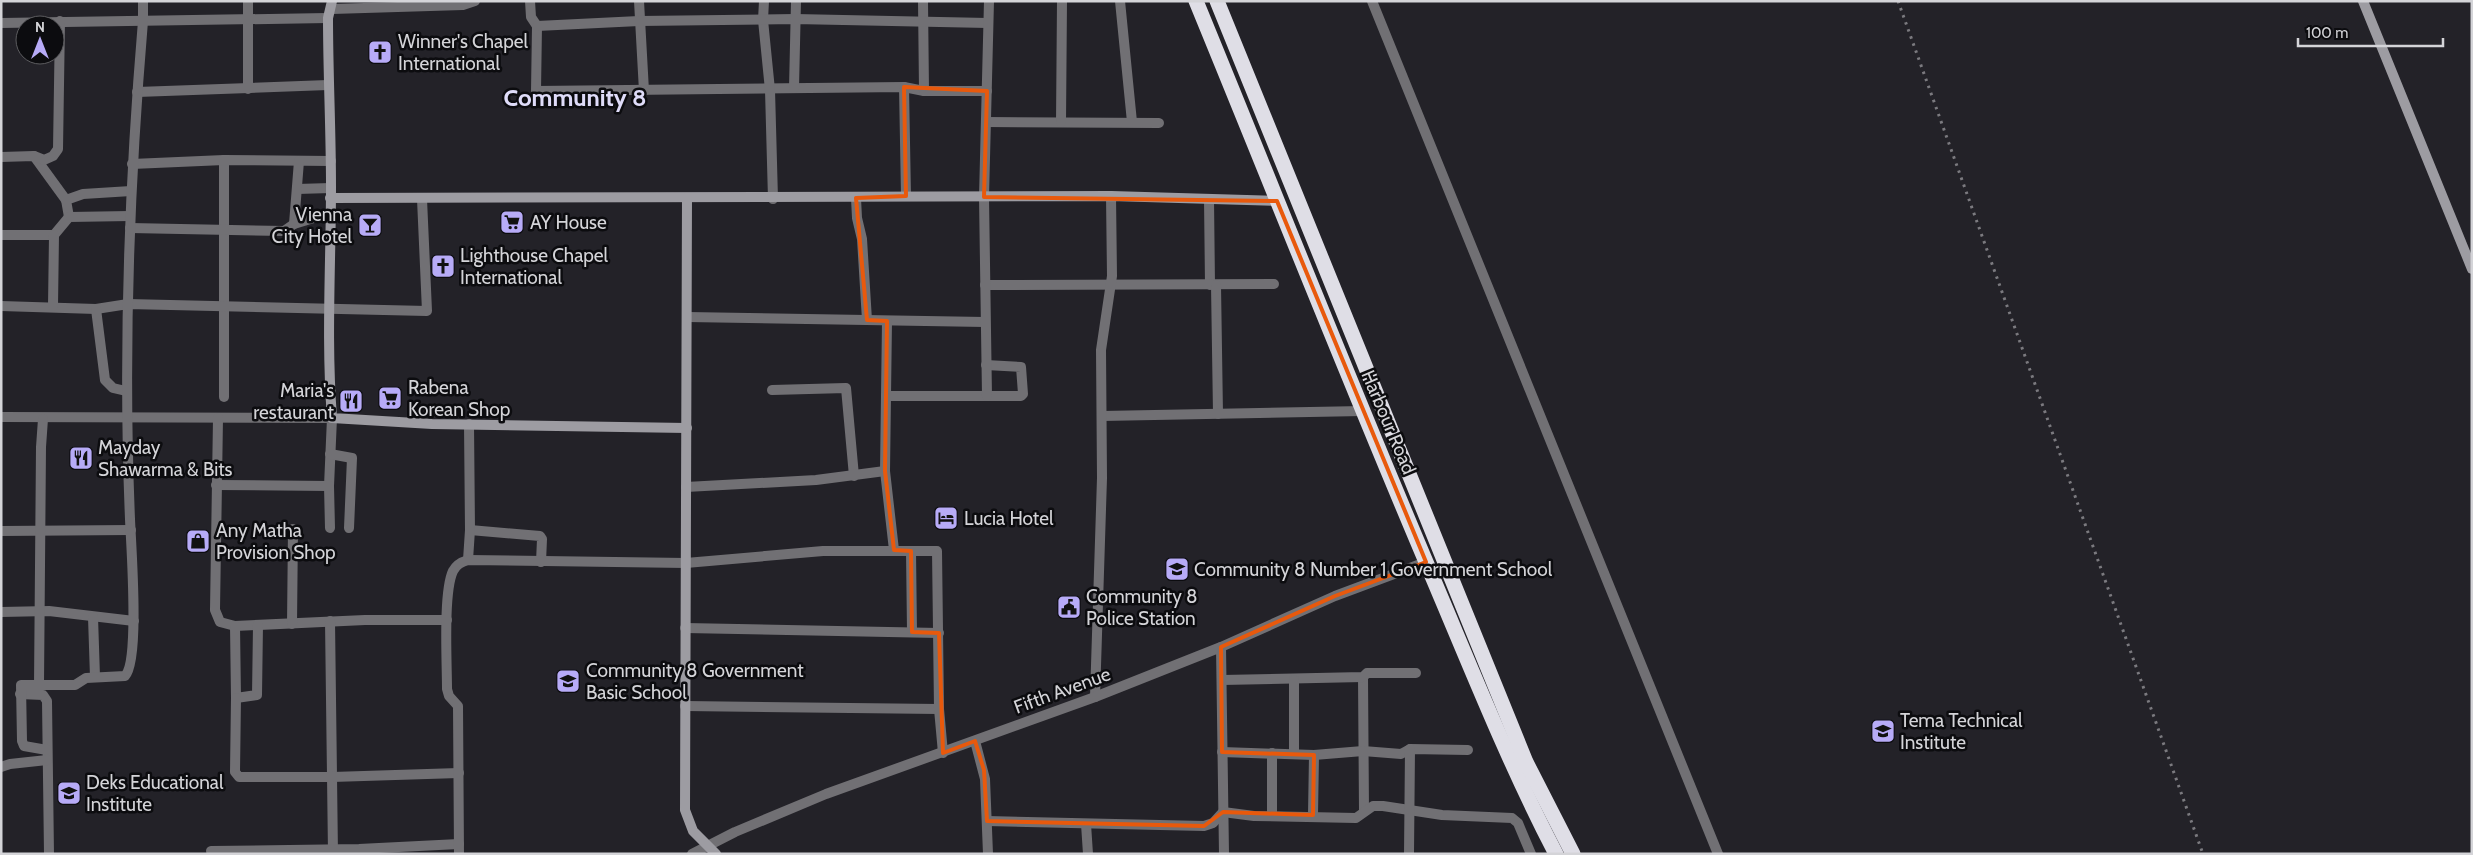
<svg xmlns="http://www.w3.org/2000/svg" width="2473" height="855" font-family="Cabin,sans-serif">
  <rect width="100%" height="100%" fill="#232228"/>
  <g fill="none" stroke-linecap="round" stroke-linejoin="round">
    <!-- street -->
    <g stroke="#717074" stroke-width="10">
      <path d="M530 1 531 17 537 26 536 91 904 87 924 91H987"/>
      <path d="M639 1 644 91"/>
      <path d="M764 1 763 20 770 90 773 199"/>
      <path d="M923 1 924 91"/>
      <path d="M1120 1 1132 122"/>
      <path d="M1372 1 1718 854"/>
      <path d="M332 9 463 5 475 1"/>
      <path d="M1 23 328 18"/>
      <path d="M537 26 639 21 795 19 988 23"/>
      <path d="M904 87 906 196"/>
      <path d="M794 88 796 1"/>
      <path d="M248 89V1"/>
      <path d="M137 92 328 85"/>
      <path d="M986 122 1159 123"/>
      <path d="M1061 122 1062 1"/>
      <path d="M34 156 66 200"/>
      <path d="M1 157 34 156 44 160 53 156 58 149 60 21"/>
      <path d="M224 160V397"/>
      <path d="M132 164 224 160 331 161"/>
      <path d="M297 189 331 188"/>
      <path d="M856 198 857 218 862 239 867 320"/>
      <path d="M1209 199 1210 285"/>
      <path d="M69 217 66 200 83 194 131 191"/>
      <path d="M294 224 299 161"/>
      <path d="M130 228 284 231 294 224 330 213"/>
      <path d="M1 235H54L69 217 130 216"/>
      <path d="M985 285 1274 284"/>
      <path d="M1216 285 1218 414"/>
      <path d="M1 306 96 309 128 304 427 311 422 199"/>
      <path d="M53 306 54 235"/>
      <path d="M96 309 105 380 113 388 126 391"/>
      <path d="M687 317 985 322"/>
      <path d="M887 321 885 471 894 550"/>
      <path d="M772 390 846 388 854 476"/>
      <path d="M886 396H1021L1023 394 1021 367 986 365"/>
      <path d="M987 396 984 197 989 1"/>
      <path d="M1102 416 1363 411"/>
      <path d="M1 417 332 418 329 486 330 528"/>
      <path d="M218 418 215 610 220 622 235 626 365 620H447"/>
      <path d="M330 454 352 458 349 528"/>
      <path d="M216 485 329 486"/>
      <path d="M686 487 816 480 885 471"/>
      <path d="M470 530 540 536 542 539 541 562"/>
      <path d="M1 531 131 530"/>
      <path d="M911 551 912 632"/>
      <path d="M468 560 470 530 469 424"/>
      <path d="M1 612 49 611 134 621"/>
      <path d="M93 617 95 677"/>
      <path d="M330 621 333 854"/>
      <path d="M292 624 293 529"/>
      <path d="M235 626 236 698 257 695 258 625"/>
      <path d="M685 628 939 633"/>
      <path d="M1221 647 1224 854"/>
      <path d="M1363 677 1364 811"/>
      <path d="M1222 680 1363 677 1367 673H1416"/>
      <path d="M39 685 41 447 43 419"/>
      <path d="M20 694 43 695 47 701 49 854"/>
      <path d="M1095 697 1102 478 1101 350 1112 276 1111 196"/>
      <path d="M236 698 235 772 239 777H332L459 773"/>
      <path d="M685 706 939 709"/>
      <path d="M975 741 985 779 988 854"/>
      <path d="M47 750 24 746 22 741 21 685H75L86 678 125 676C140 661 131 546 130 519 123 353 129 187 143 21V1"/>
      <path d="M1222 752 1314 755 1363 751 1401 754 1410 749 1468 750"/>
      <path d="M1272 753V816"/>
      <path d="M1294 753V680"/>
      <path d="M1 767 10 764 47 760"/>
      <path d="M1313 815 1314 755"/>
      <path d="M987 821 1204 826 1213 823 1223 812 1254 816 1356 818 1373 806H1383L1442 815 1512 818 1518 823 1531 854"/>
      <path d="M1086 824 1088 854"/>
      <path d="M211 851 359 849 459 844"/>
      <path d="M459 854 458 706 449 696 447 689C447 663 443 592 453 571 456 565 461 562 468 560L686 563 823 551H937L939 709 943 753"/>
      <path d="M692 854 735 832 826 794 1095 697 1221 647 1335 596 1426 562"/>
      <path d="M1409 854 1410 749"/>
    </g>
    <!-- secondary -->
    <g stroke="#9d9ca2" stroke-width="10">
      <path d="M332 1 328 18C328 74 331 130 331 186 331 263 326 340 332 418L432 424 687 428"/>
      <path d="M2363 1 2472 269"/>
      <path d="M330 198 1111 196 1277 201"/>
      <path d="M687 198 685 810 693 831 716 854"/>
    </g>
    <!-- highway -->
    <g stroke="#dfdee6" stroke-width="15">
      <path d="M1196 1C1274 191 1349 381 1429 569 1470 665 1508 762 1556 854"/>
      <path d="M1217 1 1526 762 1573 854"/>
    </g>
    <!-- rail -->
    <path stroke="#7b7a7f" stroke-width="3" stroke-dasharray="2.5 5" stroke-linecap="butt" d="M1898 1 2203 854"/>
  </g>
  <!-- marked area -->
  <path fill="none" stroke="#e8590c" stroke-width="4" stroke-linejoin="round" d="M904 87 987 91 984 197 1277 201 1426 562 1335 596 1221 647 1222 752 1314 755 1313 815 1223 812 1204 826 987 821 984 770 975 741 943 753 939 633 912 632 911 551 894 550 885 471 887 321 867 320 856 198 906 196Z"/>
  <!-- icons -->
  <defs>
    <g id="church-square" transform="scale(1.25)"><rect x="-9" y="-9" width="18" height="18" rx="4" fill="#b7abf7" stroke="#0c0c0f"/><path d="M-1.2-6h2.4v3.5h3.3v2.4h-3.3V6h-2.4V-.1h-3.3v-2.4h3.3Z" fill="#111"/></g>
    <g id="supermarket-square" transform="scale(1.25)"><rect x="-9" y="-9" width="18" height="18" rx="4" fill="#b7abf7" stroke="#0c0c0f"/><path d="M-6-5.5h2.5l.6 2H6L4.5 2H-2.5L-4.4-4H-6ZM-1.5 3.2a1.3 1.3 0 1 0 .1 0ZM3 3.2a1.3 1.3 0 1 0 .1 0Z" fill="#111"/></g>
    <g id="bar-square" transform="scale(1.25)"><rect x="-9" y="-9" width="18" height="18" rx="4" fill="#b7abf7" stroke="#0c0c0f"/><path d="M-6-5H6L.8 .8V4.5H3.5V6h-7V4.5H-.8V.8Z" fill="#111"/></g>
    <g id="restaurant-square" transform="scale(1.25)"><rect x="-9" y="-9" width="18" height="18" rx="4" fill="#b7abf7" stroke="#0c0c0f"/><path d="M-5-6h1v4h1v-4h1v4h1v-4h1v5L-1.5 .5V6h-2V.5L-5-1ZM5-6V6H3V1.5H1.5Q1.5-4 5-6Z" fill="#111"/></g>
    <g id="hotel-square" transform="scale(1.25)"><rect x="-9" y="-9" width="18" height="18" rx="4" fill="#b7abf7" stroke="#0c0c0f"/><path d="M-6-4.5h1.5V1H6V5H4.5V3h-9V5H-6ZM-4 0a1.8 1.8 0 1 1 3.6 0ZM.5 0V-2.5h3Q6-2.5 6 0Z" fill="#111"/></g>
    <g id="shop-square" transform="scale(1.25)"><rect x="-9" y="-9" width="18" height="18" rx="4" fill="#b7abf7" stroke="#0c0c0f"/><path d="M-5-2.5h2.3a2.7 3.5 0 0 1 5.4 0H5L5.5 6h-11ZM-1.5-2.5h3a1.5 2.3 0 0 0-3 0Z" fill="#111"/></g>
    <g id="school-square" transform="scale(1.25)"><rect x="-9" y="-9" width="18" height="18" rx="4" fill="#b7abf7" stroke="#0c0c0f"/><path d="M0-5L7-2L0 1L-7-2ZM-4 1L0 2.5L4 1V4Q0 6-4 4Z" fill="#111"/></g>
    <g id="civic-square" transform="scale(1.25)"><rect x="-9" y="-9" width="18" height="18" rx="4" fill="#b7abf7" stroke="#0c0c0f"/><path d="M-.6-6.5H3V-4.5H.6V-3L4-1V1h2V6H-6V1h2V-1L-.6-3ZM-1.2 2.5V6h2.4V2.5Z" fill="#111"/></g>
  </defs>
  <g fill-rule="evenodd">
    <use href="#church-square" x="380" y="52"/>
    <use href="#supermarket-square" x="512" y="222"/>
    <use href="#bar-square" x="370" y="225"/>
    <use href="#church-square" x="443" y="266"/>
    <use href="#supermarket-square" x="390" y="398"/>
    <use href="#restaurant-square" x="351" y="401"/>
    <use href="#restaurant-square" x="81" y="458"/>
    <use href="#hotel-square" x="946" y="518"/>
    <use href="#shop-square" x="198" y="541"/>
    <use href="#school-square" x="1177" y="569"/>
    <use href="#civic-square" x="1069" y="607"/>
    <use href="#school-square" x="568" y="681"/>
    <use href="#school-square" x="1883" y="731"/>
    <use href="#school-square" x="69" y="793"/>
  </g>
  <g text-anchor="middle" stroke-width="5" stroke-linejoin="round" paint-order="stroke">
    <!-- poi labels -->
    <g font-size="19" fill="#d4d4d8" stroke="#0c0c0f" text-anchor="start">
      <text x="398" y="48">Winner's Chapel<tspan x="398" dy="22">International</tspan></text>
      <text x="352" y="221" text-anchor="end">Vienna<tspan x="352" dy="22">City Hotel</tspan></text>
      <text x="530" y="229">AY House</text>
      <text x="460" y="262">Lighthouse Chapel<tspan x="460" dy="22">International</tspan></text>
      <text x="408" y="394">Rabena<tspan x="408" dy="22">Korean Shop</tspan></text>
      <text x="334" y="397" text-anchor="end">Maria's<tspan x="334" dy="22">restaurant</tspan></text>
      <text x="98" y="454">Mayday<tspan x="98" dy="22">Shawarma &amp; Bits</tspan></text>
      <text x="964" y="525">Lucia Hotel</text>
      <text x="216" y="537">Any Matha<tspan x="216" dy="22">Provision Shop</tspan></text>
      <text x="1194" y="576">Community 8 Number 1 Government School</text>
      <text x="1086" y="603">Community 8<tspan x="1086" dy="22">Police Station</tspan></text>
      <text x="586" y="677">Community 8 Government<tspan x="586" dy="22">Basic School</tspan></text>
      <text x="1900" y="727">Tema Technical<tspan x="1900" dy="22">Institute</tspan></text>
      <text x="86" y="789">Deks Educational<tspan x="86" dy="22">Institute</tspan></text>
    </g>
    <!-- street labels -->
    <g font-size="19" fill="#d4d4d8" stroke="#0c0c0f">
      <text transform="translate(1389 422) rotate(67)" y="7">Harbour Road</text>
      <text transform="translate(1062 690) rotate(-20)" y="7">Fifth Avenue</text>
    </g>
    <!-- district labels -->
    <g font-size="24" font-weight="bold" fill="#dfdcf9" stroke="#0c0c0f">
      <text x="575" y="106">Community 8</text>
    </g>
  </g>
  <!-- border -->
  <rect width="2473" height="855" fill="none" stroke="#d4d4d8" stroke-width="5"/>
  <!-- north arrow -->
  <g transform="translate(40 40)"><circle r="24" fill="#0c0c0f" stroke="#5c5c5f"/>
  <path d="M0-4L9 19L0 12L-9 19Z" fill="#b7abf7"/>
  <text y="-8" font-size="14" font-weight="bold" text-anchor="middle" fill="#d4d4d8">N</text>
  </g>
  <!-- scale -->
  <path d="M2298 38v8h145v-8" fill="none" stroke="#d4d4d8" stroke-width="2.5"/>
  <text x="2306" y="38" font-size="15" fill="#d4d4d8" stroke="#0c0c0f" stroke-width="4" paint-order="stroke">100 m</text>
</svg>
